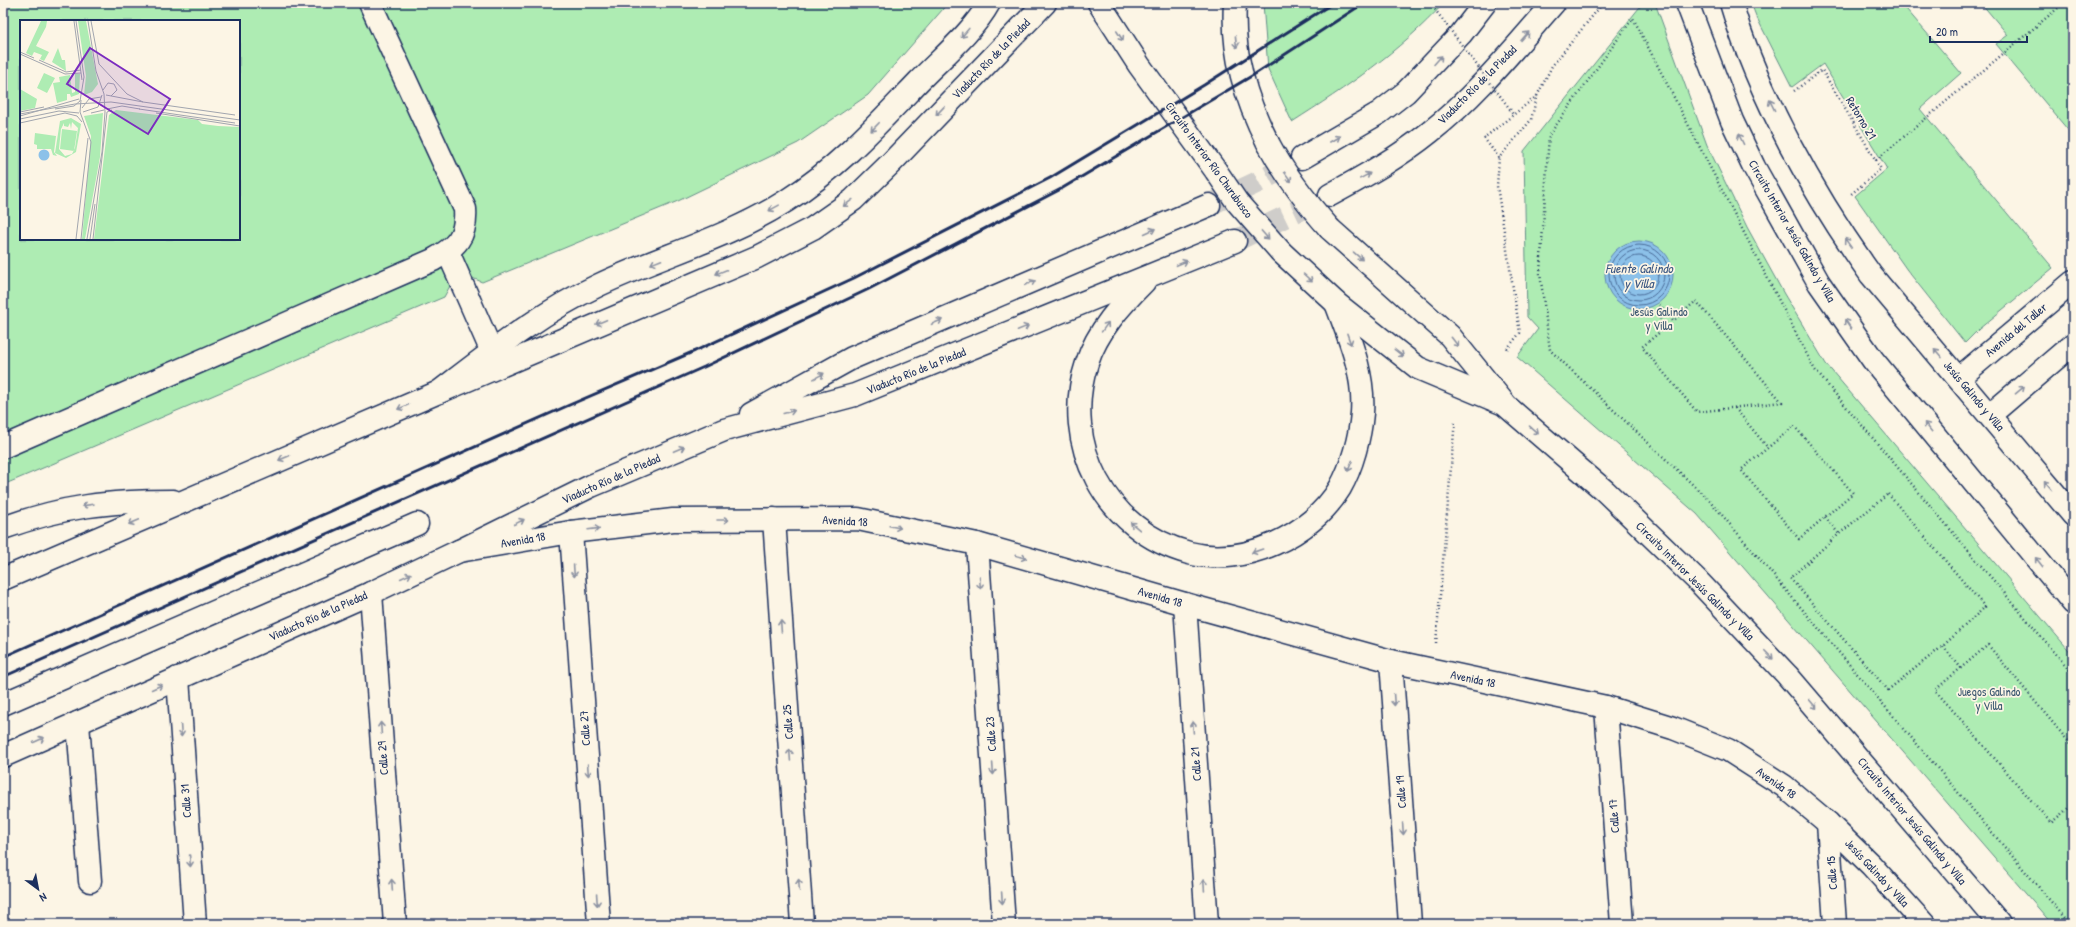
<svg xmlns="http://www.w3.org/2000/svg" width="2076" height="927" font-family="'Patrick Hand',sans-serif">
  <rect width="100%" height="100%" fill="#fcf5e5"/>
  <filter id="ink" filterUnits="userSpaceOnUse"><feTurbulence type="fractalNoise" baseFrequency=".025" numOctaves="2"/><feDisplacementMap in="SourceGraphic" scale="8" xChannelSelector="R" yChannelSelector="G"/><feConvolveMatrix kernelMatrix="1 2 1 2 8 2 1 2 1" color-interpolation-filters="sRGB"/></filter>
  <g filter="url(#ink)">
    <!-- green -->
    <g fill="#aeecb3" stroke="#648e88" fill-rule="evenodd">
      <path d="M3 3H945L943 9 868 95 798 143 678 201 482 282 470 277 451 284 444 297 3 485ZM21 21H239V239H21Z"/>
      <path d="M1263 3H1444C1399 52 1347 87 1292 122L1268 69Z"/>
      <path d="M1643 3H1655L1707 145 1747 227 1784 294 1826 364 2073 655V924H2052L1697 514 1517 357 1538 329 1527 317 1524 151Z"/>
      <path d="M1751 3H1901L1961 73 1920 109 2053 268 1979 329 1965 343 1907 270 1855 196 1887 169 1823 64 1792 87 1756 16Z"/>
      <path d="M1981 3H2073V136L1996 44 2008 35Z"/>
    </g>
    <!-- water -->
    <circle fill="#8cc1e9" stroke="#5f87b1" cx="1639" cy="275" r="34"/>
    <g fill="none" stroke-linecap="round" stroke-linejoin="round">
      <!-- shore -->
      <g stroke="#486996" stroke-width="1">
        <circle cx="1639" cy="275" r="30"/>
        <circle cx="1639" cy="275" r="25"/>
        <circle cx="1639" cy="275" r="19"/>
      </g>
      <!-- highway-tunnel -->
      <g stroke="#cfcdca" stroke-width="22" stroke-dasharray="22 11" stroke-linecap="butt">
        <path d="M1209 205 1258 182 1299 160"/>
        <path d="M1235 241 1326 197"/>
      </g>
      <!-- minor casing -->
      <g stroke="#1b2f5e" stroke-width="25">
        <g id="minor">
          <path d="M448 252 492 352"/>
          <path d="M3 447 433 260C456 247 467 237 465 209L370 3"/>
          <path d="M774 519 802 924"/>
          <path d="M571 532 599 924"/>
          <path d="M977 544 1004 924"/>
          <path d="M371 593 395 924"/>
          <path d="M1185 604 1207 924"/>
          <path d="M1391 661 1410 924"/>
          <path d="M178 678 195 924"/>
          <path d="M3 704 417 524"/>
          <path d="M1606 707 1622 924"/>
          <path d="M78 723 90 881"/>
          <path d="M1828 823 1835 924"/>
        </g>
      </g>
      <!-- major casing -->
      <g stroke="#1b2f5e" stroke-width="25">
        <g id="major">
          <path d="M1731 3C1759 98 1814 195 1871 275L2073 515"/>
          <path d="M1959 378 2073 282"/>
          <path d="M1990 415 2073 344"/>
          <path d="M3 528C64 506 109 501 173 501"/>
          <path d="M3 579 439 392C490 353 541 312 599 285 660 256 728 238 786 201 838 168 876 126 918 82 941 58 973 32 989 3"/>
          <path d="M3 756 371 593 459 551 571 532 673 520 858 519 977 544 1185 604 1391 661 1606 707 1673 728 1728 750 1784 786 1828 823 1871 865 1924 924"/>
        </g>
      </g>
      <!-- highway casing -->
      <g stroke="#1b2f5e" stroke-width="25">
        <g id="highway">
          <path d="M1099 3 1139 65 1216 171"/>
          <path d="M1235 3C1232 54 1245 98 1268 143"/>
          <path d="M1687 3 1732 121 1754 167 1819 283 1873 360 2073 603"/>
          <path d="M1302 158 1379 113 1406 92 1461 34 1485 3"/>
          <path d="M1330 195C1365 176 1399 157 1430 132 1477 95 1515 47 1554 3"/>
          <path d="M1330 229 1450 336 1504 403"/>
          <path d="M1281 252 1336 303 1418 368 1504 404 1605 491 1698 581 1787 675 2000 924"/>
          <path d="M1144 282C1121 305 1097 331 1087 363 1060 443 1106 531 1189 553 1244 567 1311 536 1340 488 1352 467 1360 437 1362 413 1365 374 1349 338 1336 303"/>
          <path d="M439 392 757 257 813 228 853 200 892 162 1045 3"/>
          <path d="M751 414 852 358 1209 205"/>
          <path d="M459 551 591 486 724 430 855 395 1235 241"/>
        </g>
      </g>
      <!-- path -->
      <g stroke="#1b2f5e" stroke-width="2.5" stroke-dasharray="1 3" stroke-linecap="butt">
        <path d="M1794 91 1822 70 1881 169 1850 195"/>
        <path d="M1510 109 1513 115"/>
        <path d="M1499 158 1484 138 1537 96"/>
        <path d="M1876 160 2064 3"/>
        <path d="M1696 301 1782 402 1697 412 1642 347 1661 331 1659 304 1673 321Z"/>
        <path d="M1507 349 1520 333 1497 186 1499 158 1531 120 1537 96 1552 66 1603 3"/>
        <path d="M1735 408 1768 448"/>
        <path d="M1794 426 1853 493 1799 539 1741 470Z"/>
        <path d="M1888 494 1985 607 1943 646 1888 690 1790 578 1839 534Z"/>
        <path d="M1825 517 1839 534"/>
        <path d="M1436 643 1455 420"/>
        <path d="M1943 646 1961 668"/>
        <path d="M2073 747 1988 645 1935 690 2051 823 2073 804"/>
        <path d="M2073 840 2070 842 2073 846"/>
        <path d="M2070 924 1711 502 1550 350 1540 273 1549 135 1633 18 1815 370 2073 674"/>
      </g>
      <!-- minor -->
      <use href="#minor" stroke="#fcf5e5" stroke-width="22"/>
      <!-- major -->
      <use href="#major" stroke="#fcf5e5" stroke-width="22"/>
      <!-- highway -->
      <use href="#highway" stroke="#fcf5e5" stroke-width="22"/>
      <!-- rail -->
      <g stroke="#1b2f5e" stroke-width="3">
        <path d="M3 657 567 406 695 351 854 278 1050 178 1204 85 1333 3"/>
        <path d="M3 677 704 367 869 289 1061 189 1255 74 1364 3"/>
      </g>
      <!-- highway-bridge casing -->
      <g stroke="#1b2f5e" stroke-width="25" stroke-linecap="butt">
        <g id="highway-bridge">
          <path d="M1268 143C1285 175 1306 202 1330 229"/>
          <path d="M1216 171 1237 202 1281 252"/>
        </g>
      </g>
      <!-- path-bridge -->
      <path stroke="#1b2f5e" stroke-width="2.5" stroke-dasharray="1 3" stroke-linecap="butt" d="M1430 3 1510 109"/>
      <!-- highway-bridge -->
      <use href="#highway-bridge" stroke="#fcf5e5" stroke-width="22"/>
    </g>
    <!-- one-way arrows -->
    <defs><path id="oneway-shaft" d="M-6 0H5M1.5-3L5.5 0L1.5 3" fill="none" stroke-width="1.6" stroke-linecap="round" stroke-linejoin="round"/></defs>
    <g stroke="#8c92a2">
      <use href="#oneway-shaft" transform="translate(965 33) rotate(130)"/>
      <use href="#oneway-shaft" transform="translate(1120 36) rotate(57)"/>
      <use href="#oneway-shaft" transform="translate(1525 36) rotate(-48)"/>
      <use href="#oneway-shaft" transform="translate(1236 42) rotate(84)"/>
      <use href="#oneway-shaft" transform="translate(1438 60) rotate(-48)"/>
      <use href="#oneway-shaft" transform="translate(1772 105) rotate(-116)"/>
      <use href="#oneway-shaft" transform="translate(940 111) rotate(133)"/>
      <use href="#oneway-shaft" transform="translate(875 127) rotate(134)"/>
      <use href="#oneway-shaft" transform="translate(1335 139) rotate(-30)"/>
      <use href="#oneway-shaft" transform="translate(1741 139) rotate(-116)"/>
      <use href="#oneway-shaft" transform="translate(1365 176) rotate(-29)"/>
      <use href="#oneway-shaft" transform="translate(1288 177) rotate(54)"/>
      <use href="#oneway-shaft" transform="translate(848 203) rotate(144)"/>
      <use href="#oneway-shaft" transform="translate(774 208) rotate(151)"/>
      <use href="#oneway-shaft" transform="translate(1150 231) rotate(-24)"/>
      <use href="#oneway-shaft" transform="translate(1265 235) rotate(48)"/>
      <use href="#oneway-shaft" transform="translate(1848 243) rotate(-125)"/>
      <use href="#oneway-shaft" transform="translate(1358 256) rotate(41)"/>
      <use href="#oneway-shaft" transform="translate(656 262) rotate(158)"/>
      <use href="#oneway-shaft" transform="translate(1182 263) rotate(-23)"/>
      <use href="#oneway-shaft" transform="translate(721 272) rotate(158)"/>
      <use href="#oneway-shaft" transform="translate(1308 278) rotate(42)"/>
      <use href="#oneway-shaft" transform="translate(1030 283) rotate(-23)"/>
      <use href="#oneway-shaft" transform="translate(601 322) rotate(157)"/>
      <use href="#oneway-shaft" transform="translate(937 322) rotate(-23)"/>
      <use href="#oneway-shaft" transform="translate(1848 324) rotate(-124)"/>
      <use href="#oneway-shaft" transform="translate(1105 327) rotate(-55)"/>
      <use href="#oneway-shaft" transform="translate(1023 328) rotate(-22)"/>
      <use href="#oneway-shaft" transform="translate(1349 339) rotate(70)"/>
      <use href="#oneway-shaft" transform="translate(1455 342) rotate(52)"/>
      <use href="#oneway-shaft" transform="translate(1399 353) rotate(38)"/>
      <use href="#oneway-shaft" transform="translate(1938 353) rotate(-131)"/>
      <use href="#oneway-shaft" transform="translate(819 376) rotate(-29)"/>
      <use href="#oneway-shaft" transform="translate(2020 390) rotate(-40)"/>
      <use href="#oneway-shaft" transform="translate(403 407) rotate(157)"/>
      <use href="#oneway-shaft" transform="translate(789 412) rotate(-15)"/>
      <use href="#oneway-shaft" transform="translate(1928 427) rotate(-129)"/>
      <use href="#oneway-shaft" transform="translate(1534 430) rotate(41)"/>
      <use href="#oneway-shaft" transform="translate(679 449) rotate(-23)"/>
      <use href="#oneway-shaft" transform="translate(284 458) rotate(157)"/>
      <use href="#oneway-shaft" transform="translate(1350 466) rotate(112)"/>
      <use href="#oneway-shaft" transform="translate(2048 485) rotate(-130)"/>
      <use href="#oneway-shaft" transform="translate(88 505) rotate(172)"/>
      <use href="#oneway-shaft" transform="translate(723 520)"/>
      <use href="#oneway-shaft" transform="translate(134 522) rotate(157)"/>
      <use href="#oneway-shaft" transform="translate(519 522) rotate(-26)"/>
      <use href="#oneway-shaft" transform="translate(1135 526) rotate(-140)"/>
      <use href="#oneway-shaft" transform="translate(895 527) rotate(12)"/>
      <use href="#oneway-shaft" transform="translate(594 529) rotate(-7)"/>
      <use href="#oneway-shaft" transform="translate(1257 551) rotate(161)"/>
      <use href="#oneway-shaft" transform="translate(1021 557) rotate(16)"/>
      <use href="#oneway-shaft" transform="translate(2039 562) rotate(-129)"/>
      <use href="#oneway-shaft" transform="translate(574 571) rotate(86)"/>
      <use href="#oneway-shaft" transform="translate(406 576) rotate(-25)"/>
      <use href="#oneway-shaft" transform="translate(980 583) rotate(86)"/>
      <use href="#oneway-shaft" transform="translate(781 626) rotate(-94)"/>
      <use href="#oneway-shaft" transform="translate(1769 655) rotate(46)"/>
      <use href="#oneway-shaft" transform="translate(157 687) rotate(-24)"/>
      <use href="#oneway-shaft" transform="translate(1394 700) rotate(86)"/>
      <use href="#oneway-shaft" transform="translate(1813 704) rotate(50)"/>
      <use href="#oneway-shaft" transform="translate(1193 727) rotate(-94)"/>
      <use href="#oneway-shaft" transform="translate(381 728) rotate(-94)"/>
      <use href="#oneway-shaft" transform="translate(181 731) rotate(86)"/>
      <use href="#oneway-shaft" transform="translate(39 740) rotate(-24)"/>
      <use href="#oneway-shaft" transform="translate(790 755) rotate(-94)"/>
      <use href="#oneway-shaft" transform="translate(993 769) rotate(86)"/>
      <use href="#oneway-shaft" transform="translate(588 770) rotate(86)"/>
      <use href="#oneway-shaft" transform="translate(1403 829) rotate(86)"/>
      <use href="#oneway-shaft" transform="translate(190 861) rotate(86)"/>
      <use href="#oneway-shaft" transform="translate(392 885) rotate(-94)"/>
      <use href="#oneway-shaft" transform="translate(799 885) rotate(-94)"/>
      <use href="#oneway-shaft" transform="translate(1204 885) rotate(-94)"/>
      <use href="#oneway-shaft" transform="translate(1002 898) rotate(86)"/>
      <use href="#oneway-shaft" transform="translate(597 900) rotate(86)"/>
    </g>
  </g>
  <g text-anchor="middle" stroke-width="3.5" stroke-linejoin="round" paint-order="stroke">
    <!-- street labels -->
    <g font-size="12" fill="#1b2f5e" stroke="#fcf5e5">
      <text transform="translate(991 59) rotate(-46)" y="4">Viaducto Río de la Piedad</text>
      <text transform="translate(1477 85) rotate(-45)" y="4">Viaducto Río de la Piedad</text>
      <text transform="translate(1861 118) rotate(59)" y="4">Retorno 21</text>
      <text transform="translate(1209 160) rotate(54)" y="4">Circuito Interior Río Churubusco</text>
      <text transform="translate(1792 231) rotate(60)" y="4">Circuito Interior Jesús Galindo y Villa</text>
      <text transform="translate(2016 330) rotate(-40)" y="4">Avenida del Taller</text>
      <text transform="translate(916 371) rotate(-22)" y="4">Viaducto Río de la Piedad</text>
      <text transform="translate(1974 396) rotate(50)" y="4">Jesús Galindo y Villa</text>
      <text transform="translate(611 479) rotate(-24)" y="4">Viaducto Río de la Piedad</text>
      <text transform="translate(845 521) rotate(3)" y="4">Avenida 18</text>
      <text transform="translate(523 540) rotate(-10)" y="4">Avenida 18</text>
      <text transform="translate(1695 581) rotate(45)" y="4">Circuito Interior Jesús Galindo y Villa</text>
      <text transform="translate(1160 597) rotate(16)" y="4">Avenida 18</text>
      <text transform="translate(318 616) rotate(-24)" y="4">Viaducto Río de la Piedad</text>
      <text transform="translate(1473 679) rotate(12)" y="4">Avenida 18</text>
      <text transform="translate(788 722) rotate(-94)" y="4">Calle 25</text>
      <text transform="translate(585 728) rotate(-94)" y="4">Calle 27</text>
      <text transform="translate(991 734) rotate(-94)" y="4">Calle 23</text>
      <text transform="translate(383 758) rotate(-94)" y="4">Calle 29</text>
      <text transform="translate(1196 764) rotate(-94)" y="4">Calle 21</text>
      <text transform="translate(1776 783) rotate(35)" y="4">Avenida 18</text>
      <text transform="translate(1401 792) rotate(-94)" y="4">Calle 19</text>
      <text transform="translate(186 801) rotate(-94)" y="4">Calle 31</text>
      <text transform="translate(1614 816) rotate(-94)" y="4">Calle 17</text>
      <text transform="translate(1912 821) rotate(50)" y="4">Circuito Interior Jesús Galindo y Villa</text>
      <text transform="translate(1832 873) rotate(-94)" y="4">Calle 15</text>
      <text transform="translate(1877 873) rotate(47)" y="4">Jesús Galindo y Villa</text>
    </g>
    <!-- park labels -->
    <g font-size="12" fill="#38556f" stroke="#fcf5e5">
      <text x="1659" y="316">Jesús Galindo<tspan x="1659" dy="14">y Villa</tspan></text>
      <text x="1989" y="696">Juegos Galindo<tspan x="1989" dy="14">y Villa</tspan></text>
    </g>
    <!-- water labels -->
    <g font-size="13" font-style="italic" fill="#375481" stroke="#fcf5e5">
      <text x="1639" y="273">Fuente Galindo<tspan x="1639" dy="15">y Villa</tspan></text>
    </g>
  </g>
  <!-- overview -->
  <g transform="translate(20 20)">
    <rect width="220" height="220" fill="#fcf5e5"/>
    <path d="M21 1H27L26 7 16 26 29 32 24 41 20 39 22 35 14 32 12 36 6 33ZM58 1H66L78 64 72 72 64 75 66 56ZM38 28 42 40H45L46 51 32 42ZM24 53 35 58 27 73 17 68ZM55 54H60L59 74 51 77 50 74H47V80L37 83 33 63 40 62 39 57 50 55 52 73 55 72ZM0 69 17 79 15 88 0 91ZM96 90 178 100 182 104 198 106 220 107V219H74L89 95ZM83 93 80 137 65 219H62L71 116 64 96ZM51 98 61 104 56 132 46 138 35 133 40 101ZM52 102 58 108 55 128 52 134 45 136 39 129 41 109 44 103V106L48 107 50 103 51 109ZM42 109 57 111 54 131 40 129ZM15 113 36 116 34 132 37 136 33 135 31 129H17V125L14 124Z" fill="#aeecb3" fill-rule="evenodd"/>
    <path d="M18.5 135a5.5 5.5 0 1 1 11 0a5.5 5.5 0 1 1-11 0Z" fill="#8cc1e9"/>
    <path fill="none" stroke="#a2a6af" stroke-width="1" d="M54 1 62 60M56 1 64 57 60 81M71 1 79 44 107 74 123 82 215 95M0 32 14 38M0 34 45 54 61 53M19 40 46 52 61 50M83 70 88 63 94 64 97 70 91 76M86 75 123 82M62 88 69 79 81 77M35 89 54 86 60 81M87 89 102 86 120 89M119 89 215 103M0 92 24 87M63 92 78 87 82 75M71 93 84 90M136 93 220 106M0 94 55 84 91 82 220 100M0 96 59 79M0 99 39 91 59 93M0 103 45 93 57 96 62 102M56 219 68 118M61 219 71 122 60 92 61 80M67 219 82 132 85 92 84 74 76 51 68 1M70 219 75 184M73 219 87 92 92 90"/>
    <path fill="#7b2cbf" fill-opacity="0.15" stroke="#7b2cbf" stroke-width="2" d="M70 28 150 79 128 114 47 64Z"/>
    <rect width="220" height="220" fill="none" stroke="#1b2f5e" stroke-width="2"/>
  </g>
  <!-- margin -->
  <rect width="2076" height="927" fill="none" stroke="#fcf5e5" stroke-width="16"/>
  <rect x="8" y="8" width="2060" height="911" fill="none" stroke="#1b2f5e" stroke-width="1.5" filter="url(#ink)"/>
  <!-- north arrow -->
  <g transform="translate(38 889) rotate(148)" stroke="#fcf5e5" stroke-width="3" paint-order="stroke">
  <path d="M0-3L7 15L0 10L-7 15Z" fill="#1b2f5e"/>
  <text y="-6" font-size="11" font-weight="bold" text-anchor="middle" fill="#1b2f5e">N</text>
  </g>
  <!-- scale -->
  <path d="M1930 36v6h97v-6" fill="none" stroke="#1b2f5e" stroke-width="2"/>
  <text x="1936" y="36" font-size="12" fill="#1b2f5e" stroke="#fcf5e5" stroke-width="3" paint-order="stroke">20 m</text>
</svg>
